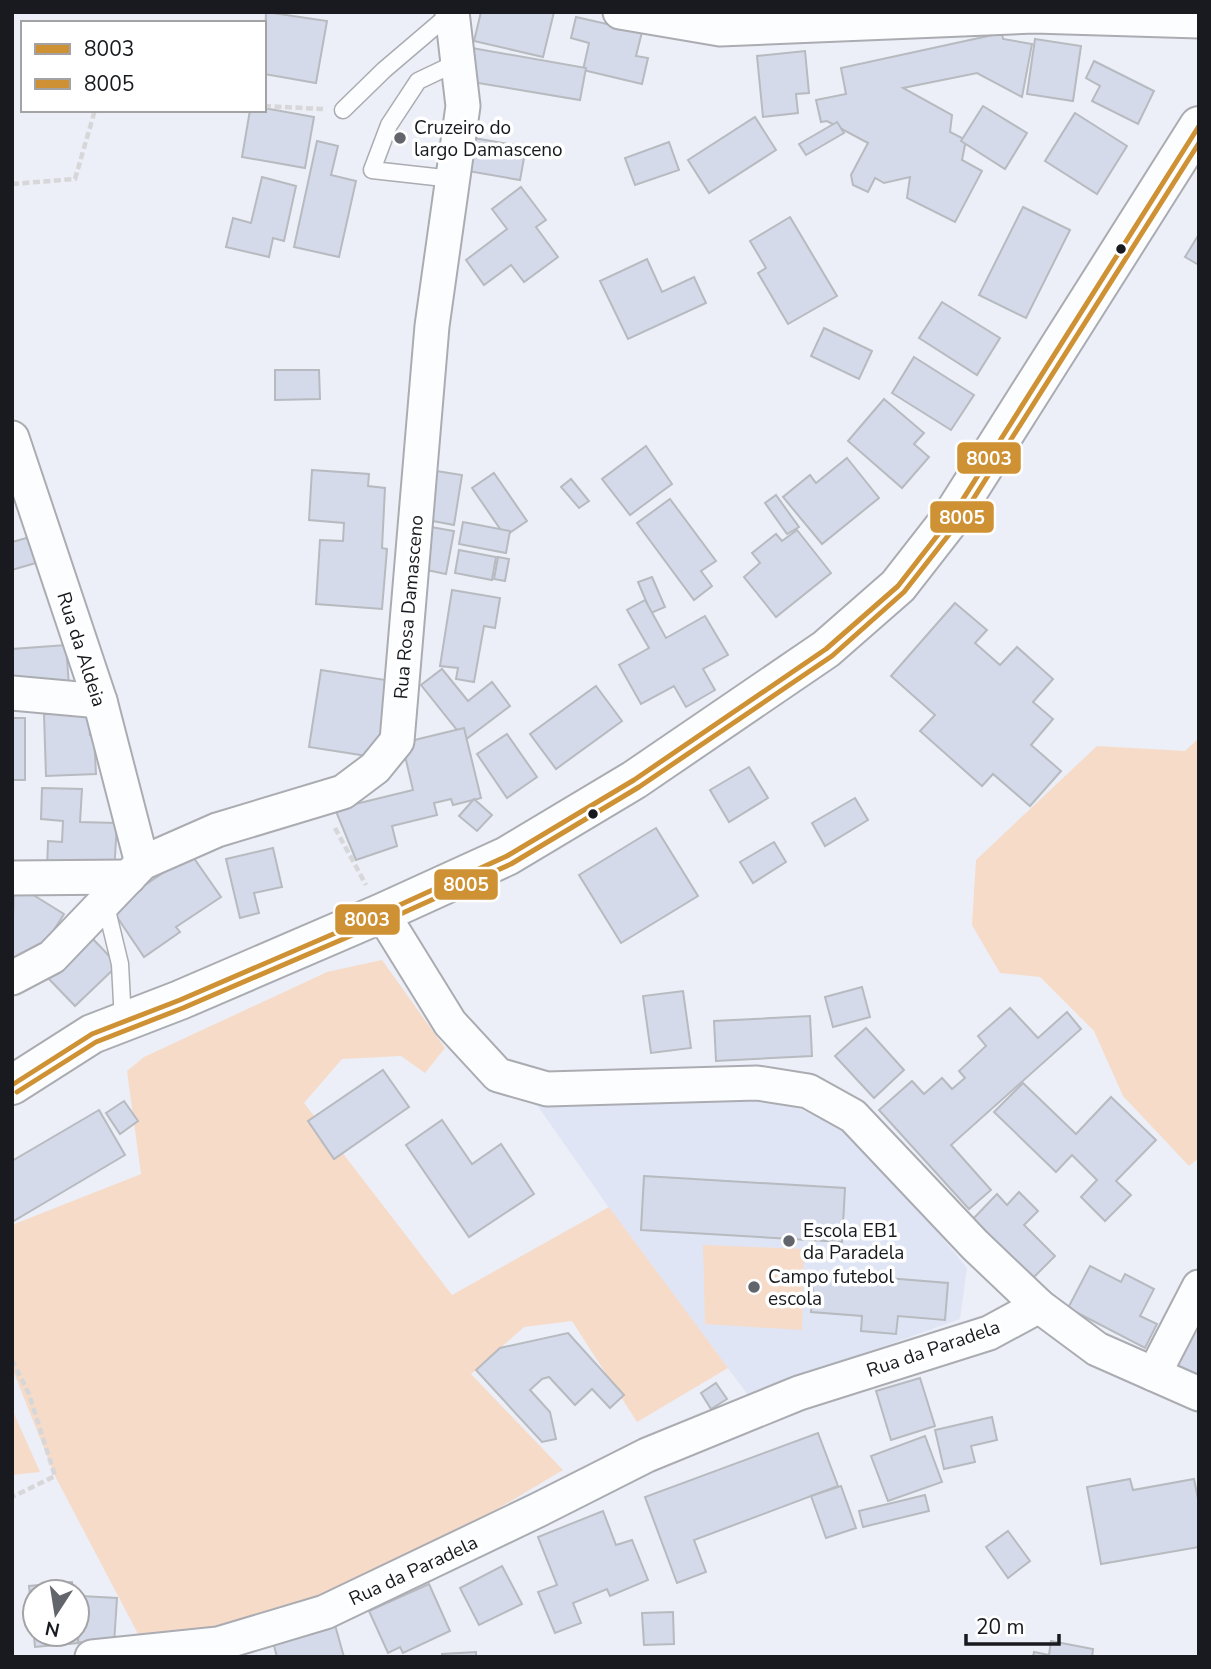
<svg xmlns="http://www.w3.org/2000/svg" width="1211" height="1669" font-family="'Nunito Sans',sans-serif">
  <rect width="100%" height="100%" fill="#eceff7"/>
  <!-- built -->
  <path fill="#dfe5f4" d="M737 1098 791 1105 844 1130 922 1213 967 1268 960 1319 748 1395 614 1215 537 1105Z"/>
  <!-- green -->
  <g fill="#f6dbc9">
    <path d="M1199 738V1158L1189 1166 1123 1096 1094 1031 1040 977 1000 973 972 925 976 860 1097 746 1185 751Z"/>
    <path d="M382 960 445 1048 425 1073 401 1056 342 1059 304 1103 452 1295 609 1207 728 1368 637 1422 572 1321 524 1327 471 1374 563 1470 325 1612 147 1651 55 1476 12 1368V1225L141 1174 127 1071 144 1057 327 972Z"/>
    <path d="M703 1245 804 1249 802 1330 705 1324Z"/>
    <path d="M12 1409 40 1472 12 1475Z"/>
  </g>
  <!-- building -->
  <g fill="#d4daea" stroke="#b7babf" stroke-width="2">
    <path d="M266 12 327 21 316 83 264 74Z"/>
    <path d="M481 12H554L543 57 474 41Z"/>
    <path d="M576 17 642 32 636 56 648 58 642 84 583 70 589 43 571 38Z"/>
    <path d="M1002 33 1003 39 1032 44 1022 97 977 73 903 88 952 115 950 132 966 140 962 160 982 171 955 222 907 198 910 177 884 183 875 178 868 192 853 185 851 175 868 143 827 121 821 122 816 100 846 94 841 68Z"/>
    <path d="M1035 39 1081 46 1073 101 1027 94Z"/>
    <path d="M472 48 586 68 580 100 466 81Z"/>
    <path d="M805 51 809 93 796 94 798 113 763 117 757 56Z"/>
    <path d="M1094 61 1154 91 1138 124 1092 101 1100 86 1086 78Z"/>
    <path d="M983 106 1027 133 1005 169 961 141Z"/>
    <path d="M264 108 314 117 305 168 242 157 250 110H264Z"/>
    <path d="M1075 113 1127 146 1097 194 1045 161Z"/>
    <path d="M755 117 776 150 709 193 688 160Z"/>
    <path d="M837 122 844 133 806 155 799 144Z"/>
    <path d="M474 138 526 147 520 180 468 171Z"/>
    <path d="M317 141 338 146 331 175 356 181 339 257 294 247Z"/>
    <path d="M669 142 679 170 635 185 625 158Z"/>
    <path d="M262 177 296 186 284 241 273 238 269 257 226 247 233 218 251 223Z"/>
    <path d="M521 187 546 220 536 227 558 257 524 282 511 265 484 285 466 260 507 229 492 209Z"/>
    <path d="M1023 207 1070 230 1026 318 979 295Z"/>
    <path d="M790 217 837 296 788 324 758 273 766 268 750 241Z"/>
    <path d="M1199 234V265L1185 257Z"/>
    <path d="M647 259 662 292 694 277 706 303 628 339 600 281Z"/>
    <path d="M942 302 1000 338 977 375 919 338Z"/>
    <path d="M824 328 872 351 859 379 811 356Z"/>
    <path d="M914 357 974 395 951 430 892 393Z"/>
    <path d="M275 370H319L320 399 275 400Z"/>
    <path d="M884 399 924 433 914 444 929 457 902 488 848 441Z"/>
    <path d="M646 446 672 484 630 515 602 479Z"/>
    <path d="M847 458 879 498 822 544 783 497 810 475 816 483Z"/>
    <path d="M312 470 369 474 368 486 385 488 382 548 387 549 382 609 316 604 320 540 343 541 344 523 309 520Z"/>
    <path d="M430 470 462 475 454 525 422 519Z"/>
    <path d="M494 473 527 521 505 536 472 488Z"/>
    <path d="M571 479 589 501 579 508 561 487Z"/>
    <path d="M776 495 799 527 787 534 765 503Z"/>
    <path d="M670 499 716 561 701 571 712 586 694 600 637 523Z"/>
    <path d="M463 522 510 531 506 553 459 544Z"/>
    <path d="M425 526 454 531 446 574 417 568Z"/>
    <path d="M797 530 831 573 776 617 744 577 760 563 752 553 776 534 782 541Z"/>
    <path d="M30 537 39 562 12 570V542Z"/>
    <path d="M459 550 496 557 492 580 455 573Z"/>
    <path d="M498 557 509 559 505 581 494 579Z"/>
    <path d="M652 577 665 607 651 613 638 582Z"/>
    <path d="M452 590 500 598 495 628 484 626 474 682 456 679 458 668 440 666Z"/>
    <path d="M645 600 666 638 705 616 728 655 703 669 715 690 686 707 674 686 641 704 619 665 649 648 627 610Z"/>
    <path d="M955 603 987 630 975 643 1000 665 1017 647 1053 679 1033 702 1053 719 1031 745 1061 771 1030 806 993 774 982 786 920 731 935 715 891 676Z"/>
    <path d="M66 645 69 686 12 690V649Z"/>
    <path d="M442 669 468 701 492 682 510 706 465 740 421 685Z"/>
    <path d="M321 670 392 681 380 758 309 747Z"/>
    <path d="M596 686 622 721 556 769 530 734Z"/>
    <path d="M89 712 90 735H94L96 774 46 776 44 714Z"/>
    <rect x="12" y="718" width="13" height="62"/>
    <path d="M464 728 481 798 453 805 451 799 434 803 437 815 392 826 397 846 356 860 335 809 413 790 402 743Z"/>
    <path d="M507 734 537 777 507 798 477 754Z"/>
    <path d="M749 767 768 798 729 822 710 790Z"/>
    <path d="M42 788 82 789 80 822 117 823 114 873 47 870 48 841 62 842 63 821 41 819Z"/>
    <path d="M855 798 868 820 825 846 812 823Z"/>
    <path d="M474 799 492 815 477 831 459 816Z"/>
    <path d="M656 828 698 896 621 943 579 875Z"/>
    <path d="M774 842 786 862 753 883 740 862Z"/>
    <path d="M273 848 282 887 254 893 259 913 240 918 226 859Z"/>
    <path d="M191 854 221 897 176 927 180 932 144 957 111 908Z"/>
    <path d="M14 883 64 914 30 968 12 957Z"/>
    <path d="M90 936 118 965 75 1006 47 977Z"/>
    <path d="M862 987 870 1017 833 1027 825 997Z"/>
    <path d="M683 991 691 1048 651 1053 643 996Z"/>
    <path d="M1010 1008 1038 1038 1067 1012 1081 1029 951 1145 991 1190 969 1209 879 1110 912 1081 924 1094 942 1078 952 1089 965 1078 959 1071 986 1046 978 1036Z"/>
    <path d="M810 1016 812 1056 716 1061 714 1021Z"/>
    <path d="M866 1028 904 1070 874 1098 835 1056Z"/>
    <path d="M383 1070 409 1107 334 1159 308 1121Z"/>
    <path d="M1023 1083 1076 1134 1111 1097 1156 1140 1116 1181 1131 1195 1105 1221 1081 1197 1097 1180 1072 1155 1056 1172 994 1112Z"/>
    <path d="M124 1101 138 1121 120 1134 106 1113Z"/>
    <path d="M99 1110 125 1155 12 1222V1161Z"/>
    <path d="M442 1120 472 1164 501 1144 534 1194 469 1237 406 1145Z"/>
    <path d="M644 1176 845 1188 842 1242 641 1230Z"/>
    <path d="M1019 1192 1038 1211 1024 1225 1055 1256 1032 1279 972 1220 997 1194 1007 1205Z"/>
    <path d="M1090 1266 1121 1282 1125 1274 1154 1289 1140 1316 1157 1324 1145 1348 1068 1308Z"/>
    <path d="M814 1272 948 1283 945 1320 898 1316 896 1334 861 1331 862 1316 811 1312Z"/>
    <path d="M1199 1321V1375L1167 1361Z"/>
    <path d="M568 1333 624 1395 610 1408 592 1389 575 1405 549 1377 542 1379 530 1390 550 1412 556 1439 542 1442 476 1370 500 1348Z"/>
    <path d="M920 1378 935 1426 891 1440 876 1391Z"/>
    <path d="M716 1383 727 1399 711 1409 701 1393Z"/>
    <path d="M992 1417 997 1440 971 1446 975 1462 944 1469 935 1430Z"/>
    <path d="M818 1433 838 1486 694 1540 706 1572 677 1583 645 1497Z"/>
    <path d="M925 1436 942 1482 888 1501 871 1456Z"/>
    <path d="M1130 1479 1133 1490 1194 1479 1199 1504V1547L1101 1564 1087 1487Z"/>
    <path d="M841 1486 856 1528 826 1538 811 1496Z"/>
    <path d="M925 1495 929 1511 863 1527 859 1511Z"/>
    <path d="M603 1511 616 1545 632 1540 648 1580 610 1596 607 1589 573 1603 581 1623 555 1633 538 1592 557 1585 538 1537Z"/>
    <path d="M1008 1531 1030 1561 1008 1578 986 1547Z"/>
    <path d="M502 1566 522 1604 479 1625 460 1588Z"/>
    <path d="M72 1582 73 1592H35V1634H77L78 1643 35 1647 29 1586Z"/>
    <path d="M429 1584 450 1631 403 1653 400 1647 388 1653 369 1611Z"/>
    <path d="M81 1596 117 1598 114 1644 78 1642Z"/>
    <path d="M673 1612 674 1644 644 1645 642 1613Z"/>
    <path d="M335 1625 344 1657H277L273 1642Z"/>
    <path d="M1051 1641 1093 1649 1092 1657H1033L1034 1652 1049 1655Z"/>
    <path d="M476 1652V1657H442V1654Z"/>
  </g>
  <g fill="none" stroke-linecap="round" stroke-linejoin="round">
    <!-- lane casing -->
    <g stroke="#abacb2" stroke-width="19">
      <g id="lane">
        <path d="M343 110 384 70 452 12"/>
        <path d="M453 179 372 170 389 125 418 81 458 62"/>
        <path d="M105 902 120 964 123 1022"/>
      </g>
    </g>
    <!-- street casing -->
    <g stroke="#abacb2" stroke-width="37">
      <g id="street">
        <path d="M620 12 720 29 1034 16 1199 21"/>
        <path d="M12 438 100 701 142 863"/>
        <path d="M12 693 100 701"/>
        <path d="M12 878 129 877"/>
        <path d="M382 913 450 1023 498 1075 547 1089 757 1083 808 1091 853 1116 975 1245 1039 1306 1097 1349 1199 1394"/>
        <path d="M12 978 52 957 142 863 217 830 343 792 375 768 397 741 432 326 463 106 452 12"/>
        <path d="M1154 1374 1199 1287"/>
        <path d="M92 1657 218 1644 325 1612 538 1510 647 1455 799 1393 989 1333 1039 1306"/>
      </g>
    </g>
    <!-- primary casing -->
    <g stroke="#abacb2" stroke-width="42">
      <path id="primary" d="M12 1085 92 1034 180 1000 382 913 507 856 634 780 826 649 898 586 951 518 1199 126"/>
    </g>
    <!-- path -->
    <g stroke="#d7d7d9" stroke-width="4.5" stroke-dasharray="7 3.5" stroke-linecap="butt">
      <path d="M264 106 323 109"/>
      <path d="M12 184 75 179 95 110"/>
      <path d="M335 828 366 885"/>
      <path d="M12 1360 29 1394 55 1476 12 1497"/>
    </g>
    <!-- lane -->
    <use href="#lane" stroke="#fcfdfe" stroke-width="16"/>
    <!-- street -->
    <use href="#street" stroke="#fcfdfe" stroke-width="33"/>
    <!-- primary -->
    <use href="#primary" stroke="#fcfdfe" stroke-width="38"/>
    <!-- bus-1 casing -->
    <g stroke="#fff" stroke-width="10">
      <path id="bus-1" d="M12 1085 92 1034 180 1000 382 913 507 856 634 780 826 649 898 586 951 518 1199 126"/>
    </g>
    <!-- bus-2 casing -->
    <g stroke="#fff" stroke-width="10">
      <path id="bus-2" d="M17 1092 96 1042 183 1008 385 921 511 864 639 787 832 656 904 592 958 523 1199 143"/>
    </g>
    <!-- bus-1 -->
    <use href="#bus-1" stroke="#ce9235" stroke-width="5"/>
    <!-- bus-2 -->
    <use href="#bus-2" stroke="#ce9235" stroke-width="5"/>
  </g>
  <!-- markers -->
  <g fill="#62656b" stroke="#fff" stroke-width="2.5">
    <circle cx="400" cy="138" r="7"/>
    <circle cx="789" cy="1241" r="7"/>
    <circle cx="754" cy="1287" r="7"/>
  </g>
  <g fill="#181a1f" stroke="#fff" stroke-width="2.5">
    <circle cx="1121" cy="249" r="6"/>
    <circle cx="593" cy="814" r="6"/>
  </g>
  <g text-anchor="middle" stroke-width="7" stroke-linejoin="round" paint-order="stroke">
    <!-- poi labels -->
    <g font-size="19" fill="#181a1f" stroke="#fff" text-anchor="start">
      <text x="414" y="134">Cruzeiro do<tspan x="414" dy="22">largo Damasceno</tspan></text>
      <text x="803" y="1237">Escola EB1<tspan x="803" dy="22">da Paradela</tspan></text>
      <text x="768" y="1283">Campo futebol<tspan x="768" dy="22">escola</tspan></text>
    </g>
    <!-- street labels -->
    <g font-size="19" fill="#181a1f" stroke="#fff">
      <text transform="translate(408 607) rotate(-85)" y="7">Rua Rosa Damasceno</text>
      <text transform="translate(82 649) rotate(72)" y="7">Rua da Aldeia</text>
      <text transform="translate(933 1348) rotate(-19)" y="7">Rua da Paradela</text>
      <text transform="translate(413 1570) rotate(-25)" y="7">Rua da Paradela</text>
    </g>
  </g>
  <g stroke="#fff" stroke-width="2.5">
    <rect x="956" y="441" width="66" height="34" rx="7" fill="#ce9235"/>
    <rect x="929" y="500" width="66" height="34" rx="7" fill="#ce9235"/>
    <rect x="433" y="868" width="66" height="33" rx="7" fill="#ce9235"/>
    <rect x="334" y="903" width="67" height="33" rx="7" fill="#ce9235"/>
  </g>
  <g font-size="19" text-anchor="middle" font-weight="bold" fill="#fff">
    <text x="989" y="465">8003</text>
    <text x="962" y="524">8005</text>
    <text x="466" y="891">8005</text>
    <text x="367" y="926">8003</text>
  </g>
  <!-- border -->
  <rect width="1211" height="1669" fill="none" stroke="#181a1f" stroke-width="28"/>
  <!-- legend -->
  <rect x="21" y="21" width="245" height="91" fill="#ffffff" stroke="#a3a3a5" stroke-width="2"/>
  <rect x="35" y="44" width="35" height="10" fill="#ce9235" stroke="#a3a3a5" stroke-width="2"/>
  <text x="84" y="56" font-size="21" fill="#181a1f">8003</text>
  <rect x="35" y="79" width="35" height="10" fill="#ce9235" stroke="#a3a3a5" stroke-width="2"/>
  <text x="84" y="91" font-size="21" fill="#181a1f">8005</text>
  <!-- north arrow -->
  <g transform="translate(56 1613) rotate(192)"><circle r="33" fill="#ffffff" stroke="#a3a3a5" stroke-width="2"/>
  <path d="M0-5L12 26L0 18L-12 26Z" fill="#62656b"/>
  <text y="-10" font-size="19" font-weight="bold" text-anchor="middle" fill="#181a1f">N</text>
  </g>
  <!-- scale -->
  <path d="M966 1634v10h93v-10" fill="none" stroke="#181a1f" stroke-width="3.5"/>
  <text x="976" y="1634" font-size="21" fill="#181a1f" stroke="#ffffff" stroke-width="5" paint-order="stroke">20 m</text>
</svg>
